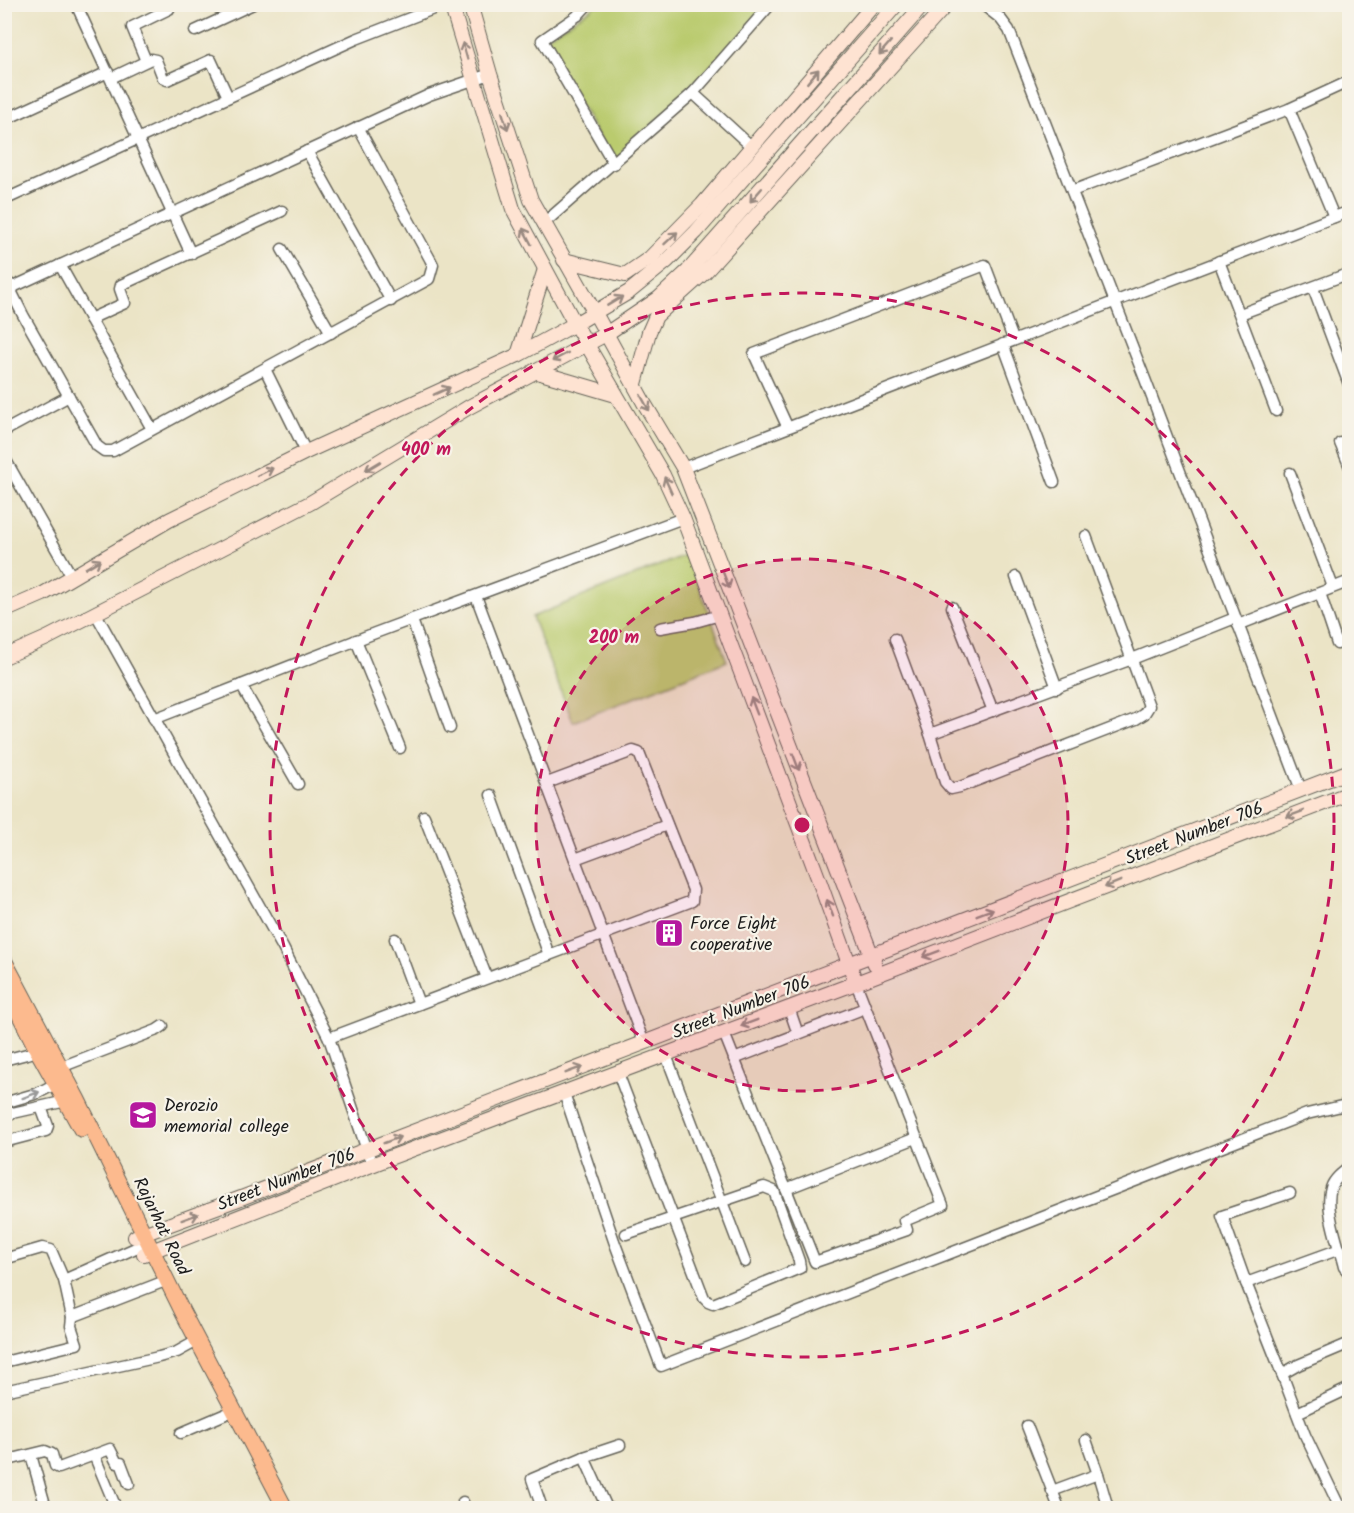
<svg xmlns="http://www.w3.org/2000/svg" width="1354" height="1513" font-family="Kalam,sans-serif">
  <rect width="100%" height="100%" fill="#f7f3e8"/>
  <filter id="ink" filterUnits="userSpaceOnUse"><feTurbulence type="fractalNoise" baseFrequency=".0167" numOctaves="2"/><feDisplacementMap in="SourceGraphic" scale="12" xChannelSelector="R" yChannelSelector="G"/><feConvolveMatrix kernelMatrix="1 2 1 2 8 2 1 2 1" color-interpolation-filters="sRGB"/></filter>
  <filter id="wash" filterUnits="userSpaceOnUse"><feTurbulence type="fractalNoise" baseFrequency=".008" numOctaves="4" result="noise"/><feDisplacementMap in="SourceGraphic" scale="24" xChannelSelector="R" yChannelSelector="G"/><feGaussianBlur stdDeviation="1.35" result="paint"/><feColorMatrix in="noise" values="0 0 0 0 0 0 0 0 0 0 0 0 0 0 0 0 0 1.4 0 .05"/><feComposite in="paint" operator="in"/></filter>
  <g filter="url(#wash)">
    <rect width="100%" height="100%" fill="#ebe4c6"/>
    <!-- green -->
    <g fill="#bacb6e" stroke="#6b7445" stroke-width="1.5">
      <path d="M595 5H771L614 164 542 40 591 9Z"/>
      <path d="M687 554 727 661 573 722 532 617Z"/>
    </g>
  </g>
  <g filter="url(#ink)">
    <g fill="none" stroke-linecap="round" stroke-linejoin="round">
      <!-- street casing -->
      <g stroke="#646258" stroke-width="13">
        <g id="street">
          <path d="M76 4 191 254"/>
          <path d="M588 4 577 16 542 40 614 164"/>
          <path d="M982 4 1000 18 1009 30 1145 379 1301 790"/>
          <path d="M195 31 253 4"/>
          <path d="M146 61 132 27 169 9 171 4"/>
          <path d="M111 78 151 59 156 60 163 78 167 80 211 60 228 97"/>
          <path d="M693 93 752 147"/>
          <path d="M1289 109 1334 217"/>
          <path d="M4 120 108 72"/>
          <path d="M307 151 391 301"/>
          <path d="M1072 191 1289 109 1350 81"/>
          <path d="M4 200 356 39 446 4"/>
          <path d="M543 224 693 93 771 4"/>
          <path d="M282 249 331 333"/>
          <path d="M1219 261 1276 411"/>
          <path d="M60 265 152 429"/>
          <path d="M4 279 13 287 12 293 23 315 97 446 104 451H113L429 279 433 265 430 259 358 127"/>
          <path d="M13 287 429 95 490 74"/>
          <path d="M1313 288 1350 387"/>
          <path d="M1240 314 1350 273"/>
          <path d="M90 319 125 303 120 289 121 285 282 211"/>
          <path d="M1003 344 1054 482"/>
          <path d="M265 369 306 452"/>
          <path d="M787 426 754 354 985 265 1013 339"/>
          <path d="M4 431 69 396"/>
          <path d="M1340 443 1350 467"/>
          <path d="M4 457 72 577"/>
          <path d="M683 468 1350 211"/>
          <path d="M1290 473 1333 587"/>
          <path d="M1016 577 1057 688"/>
          <path d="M1320 593 1337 644 1350 640"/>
          <path d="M476 596 644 1043"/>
          <path d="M952 607 993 711"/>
          <path d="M96 614 283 948 329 1038 372 1165"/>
          <path d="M412 620 450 728"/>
          <path d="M1238 625 1350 581"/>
          <path d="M660 628 695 622 720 615"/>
          <path d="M895 639 930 734 945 782 951 789 960 787 1136 719 1144 714 1149 706 1086 536"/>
          <path d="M356 640 400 748"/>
          <path d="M241 685 298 784"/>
          <path d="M154 719 375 633 683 518"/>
          <path d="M930 734 1132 659 1235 618"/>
          <path d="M491 795 549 955"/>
          <path d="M424 816 487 978"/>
          <path d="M575 859 667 825"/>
          <path d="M395 939 419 1004"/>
          <path d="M856 983 943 1205 904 1221 907 1230 815 1262 786 1189 916 1138"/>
          <path d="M789 1008 798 1034"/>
          <path d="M724 1033 786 1189"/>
          <path d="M329 1038 692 901 693 890 639 753 633 751 547 783"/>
          <path d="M666 1055 745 1262"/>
          <path d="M734 1059 865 1008"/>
          <path d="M4 1060 42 1050"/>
          <path d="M61 1067 157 1030 163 1026"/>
          <path d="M618 1073 624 1089 704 1298 708 1302 713 1304 800 1268 799 1261 774 1191 764 1187 626 1234"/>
          <path d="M564 1093 614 1241 661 1366 1307 1114 1350 1104"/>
          <path d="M4 1103 38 1093 57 1083"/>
          <path d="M4 1115 66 1101"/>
          <path d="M4 1142 46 1131 48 1126 41 1107"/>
          <path d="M1350 1167C1342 1173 1334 1179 1331 1188 1324 1208 1339 1246 1344 1267L1350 1274"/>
          <path d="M1290 1193 1222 1216 1246 1283 1282 1374 1298 1365 1350 1343"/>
          <path d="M4 1259 42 1248 51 1250 64 1280 72 1317"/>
          <path d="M64 1280 140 1246"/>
          <path d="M1246 1283 1340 1249"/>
          <path d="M4 1362 77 1344 71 1326 72 1317 160 1283"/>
          <path d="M1282 1374 1305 1435 1340 1508"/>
          <path d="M4 1391 159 1357 177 1352 197 1341"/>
          <path d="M1297 1413 1350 1388"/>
          <path d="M1027 1426 1059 1508"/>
          <path d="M181 1433 228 1413"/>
          <path d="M31 1455 46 1508"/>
          <path d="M94 1455 116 1508"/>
          <path d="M4 1461 45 1451 52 1454 55 1466 59 1468 110 1449 117 1463H121L129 1484"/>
          <path d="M1098 1474 1108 1508"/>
          <path d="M1052 1491 1098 1474 1086 1440"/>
          <path d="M463 1502 465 1508"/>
          <path d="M542 1508 532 1479 584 1457"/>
          <path d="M607 1508 584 1457 620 1445"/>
        </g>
      </g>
      <!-- secondary casing -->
      <g stroke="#646258" stroke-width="16">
        <g id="secondary">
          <path d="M451 4 513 209 575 324 663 475 683 518 820 883 856 983"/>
          <path d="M470 4 490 74 531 200 595 313 644 403 683 468 875 964"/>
          <path d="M564 260 625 275 650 258 702 205 874 4"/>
          <path d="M518 355 545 269"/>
          <path d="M534 371 616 395"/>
          <path d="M635 384 649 332 656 316 706 271 947 4"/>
          <path d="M4 611 43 594 169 520 306 452 518 355 575 324 629 292 667 261 696 232 897 4"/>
          <path d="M4 657 47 638 310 503 469 407 606 334 658 299 688 271 924 4"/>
          <path d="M135 1237 241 1198 1350 771"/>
          <path d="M144 1254 392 1157 856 983 1350 793"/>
        </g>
      </g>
      <!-- primary casing -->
      <g stroke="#646258" stroke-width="17">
        <g id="primary">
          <path d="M4 960 78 1100 183 1313 285 1508"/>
          <path d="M4 984 37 1050 81 1129"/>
        </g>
      </g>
      <!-- street -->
      <use href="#street" stroke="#fff" stroke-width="10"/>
      <!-- secondary -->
      <use href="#secondary" stroke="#fee3d2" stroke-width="14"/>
      <!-- primary -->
      <use href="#primary" stroke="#fcba8e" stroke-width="15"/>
    </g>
    <!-- one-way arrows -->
    <defs><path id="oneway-shaft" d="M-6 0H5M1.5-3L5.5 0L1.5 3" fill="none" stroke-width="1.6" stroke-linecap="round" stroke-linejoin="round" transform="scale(1.5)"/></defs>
    <g stroke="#988980">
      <use href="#oneway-shaft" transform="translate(885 48) rotate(131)"/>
      <use href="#oneway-shaft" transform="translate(465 51) rotate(-106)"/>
      <use href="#oneway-shaft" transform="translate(813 76) rotate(-50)"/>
      <use href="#oneway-shaft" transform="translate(505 121) rotate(72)"/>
      <use href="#oneway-shaft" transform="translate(756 195) rotate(131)"/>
      <use href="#oneway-shaft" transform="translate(527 236) rotate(-118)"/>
      <use href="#oneway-shaft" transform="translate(671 238) rotate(-43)"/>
      <use href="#oneway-shaft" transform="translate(615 301) rotate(-31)"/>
      <use href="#oneway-shaft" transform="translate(560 357) rotate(152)"/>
      <use href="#oneway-shaft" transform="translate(442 391) rotate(-24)"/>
      <use href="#oneway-shaft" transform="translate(645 403) rotate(61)"/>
      <use href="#oneway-shaft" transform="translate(373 466) rotate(149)"/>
      <use href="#oneway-shaft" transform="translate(265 472) rotate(-26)"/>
      <use href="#oneway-shaft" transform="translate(668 485) rotate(-114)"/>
      <use href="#oneway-shaft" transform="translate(93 564) rotate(-31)"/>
      <use href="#oneway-shaft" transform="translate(726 580) rotate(69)"/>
      <use href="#oneway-shaft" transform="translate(754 706) rotate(-111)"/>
      <use href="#oneway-shaft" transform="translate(796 762) rotate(69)"/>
      <use href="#oneway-shaft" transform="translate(1295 814) rotate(159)"/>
      <use href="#oneway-shaft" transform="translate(1113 884) rotate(158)"/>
      <use href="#oneway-shaft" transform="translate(830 908) rotate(-110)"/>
      <use href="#oneway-shaft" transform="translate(985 912) rotate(-21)"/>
      <use href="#oneway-shaft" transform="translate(931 954) rotate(159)"/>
      <use href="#oneway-shaft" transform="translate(749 1023) rotate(159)"/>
      <use href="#oneway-shaft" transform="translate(574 1070) rotate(-21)"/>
      <use href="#oneway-shaft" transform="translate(392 1140) rotate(-21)"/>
      <use href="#oneway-shaft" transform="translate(190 1217) rotate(-20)"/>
    </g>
    <use stroke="#999" href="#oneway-shaft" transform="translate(31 1095) rotate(-20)"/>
  </g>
  <!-- distance rings -->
  <circle cx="802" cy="825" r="266" fill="#c2185b" fill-opacity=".12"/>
  <g fill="none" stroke="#c2185b" stroke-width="3" stroke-dasharray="10 8">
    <circle cx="802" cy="825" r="266"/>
    <circle cx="802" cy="825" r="532"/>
  </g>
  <!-- icons -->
  <defs>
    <g id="building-square" transform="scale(1.5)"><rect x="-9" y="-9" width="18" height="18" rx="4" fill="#b5179e" stroke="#f7f3e8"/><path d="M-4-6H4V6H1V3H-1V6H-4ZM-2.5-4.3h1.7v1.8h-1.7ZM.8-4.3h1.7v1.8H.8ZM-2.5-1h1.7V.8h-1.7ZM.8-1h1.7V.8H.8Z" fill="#fff"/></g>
    <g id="university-square" transform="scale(1.5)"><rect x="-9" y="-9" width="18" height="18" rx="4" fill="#b5179e" stroke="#f7f3e8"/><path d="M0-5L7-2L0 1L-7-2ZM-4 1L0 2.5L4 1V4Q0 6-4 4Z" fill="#fff"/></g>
  </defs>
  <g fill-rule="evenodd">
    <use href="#building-square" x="669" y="933"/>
    <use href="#university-square" x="143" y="1115"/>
  </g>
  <g text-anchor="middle" stroke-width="4.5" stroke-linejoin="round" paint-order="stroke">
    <!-- street labels -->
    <g font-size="18" fill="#1c1c1c" stroke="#f7f3e8">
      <text transform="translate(1194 833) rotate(-21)" y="6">Street Number 706</text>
      <text transform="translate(741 1007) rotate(-21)" y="6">Street Number 706</text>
      <text transform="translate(286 1179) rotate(-21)" y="6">Street Number 706</text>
      <text transform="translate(162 1226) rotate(64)" y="6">Rajarhat Road</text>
    </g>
    <!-- poi labels -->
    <g font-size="18" fill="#1c1c1c" stroke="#f7f3e8" text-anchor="start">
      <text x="690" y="929">Force Eight<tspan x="690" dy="21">cooperative</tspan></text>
      <text x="164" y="1111">Derozio<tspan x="164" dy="21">memorial college</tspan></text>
    </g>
  </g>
  <circle cx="802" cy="825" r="9" fill="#c2185b" stroke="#f7f3e8" stroke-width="3"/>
  <g font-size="18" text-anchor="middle" font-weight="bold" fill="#c2185b" stroke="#f7f3e8" stroke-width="4.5" stroke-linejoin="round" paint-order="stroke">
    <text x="426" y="455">400 m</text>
    <text x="614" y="643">200 m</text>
  </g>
  <!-- margin -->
  <rect width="1354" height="1513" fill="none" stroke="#f7f3e8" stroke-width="24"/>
</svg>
